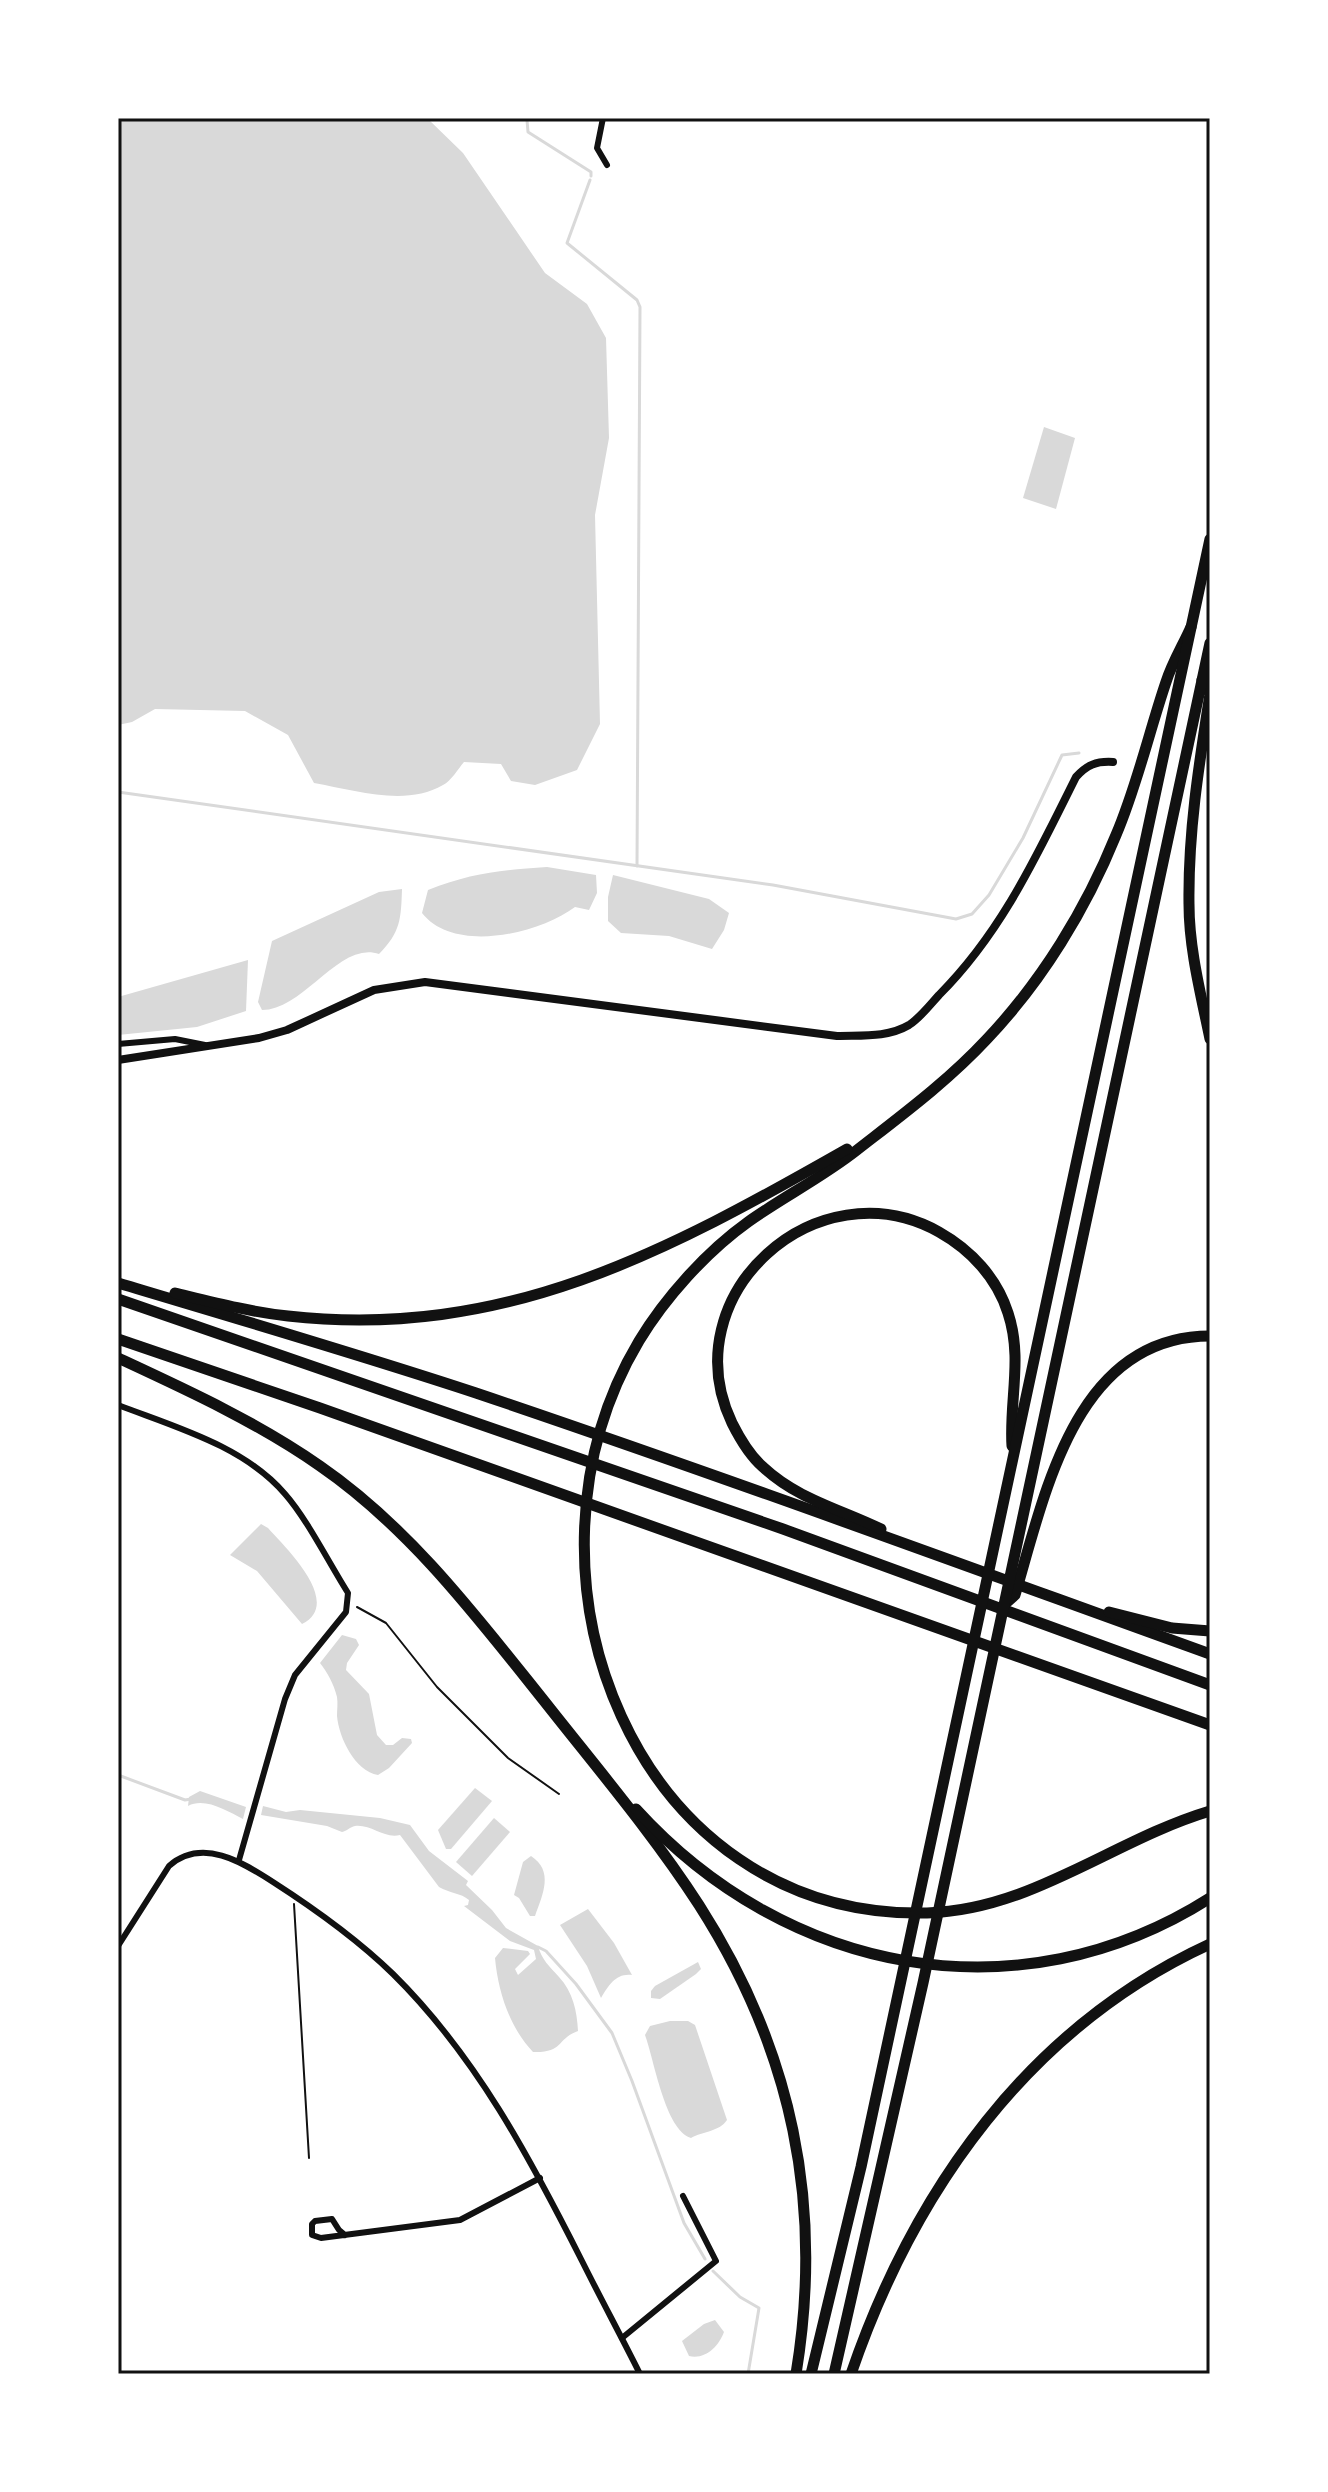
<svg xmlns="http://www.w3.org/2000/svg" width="1328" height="2492" font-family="'PT Sans',sans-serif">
  <rect width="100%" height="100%" fill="#fff"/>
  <!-- water -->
  <g fill="#d9d9d9">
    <path d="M118 118H427L463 153 545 273 587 304 606 338 609 438 595 515 600 724 577 770 535 785 511 781 501 764 464 762C458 769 451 781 443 785 406 807 354 790 314 783L288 735 245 711 155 709 132 722 118 725Z"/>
    <path d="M1044 427 1075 438 1056 509 1023 498Z"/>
    <path d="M547 867 596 875 597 893 589 910 575 907C539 934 454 954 422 913L428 890C471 873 501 870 547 867Z"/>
    <path d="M613 875 709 899 729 913 724 930 712 949 669 936 621 933 608 921V897Z"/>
    <path d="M402 889C401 918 401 932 379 954 340 940 304 1010 262 1010L258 1002 272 941 379 892Z"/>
    <path d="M248 960 246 1011 197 1027 118 1035V997Z"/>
    <path d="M261 1524 268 1528C285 1547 344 1603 302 1624L257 1571 230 1555Z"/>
    <path d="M342 1635 356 1639 359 1645 347 1663 346 1670 369 1694 377 1735 386 1745H393L402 1738 411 1739 412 1743 389 1768 378 1775C355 1771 339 1738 337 1716 337 1709 338 1703 337 1697 334 1684 327 1672 320 1663Z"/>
    <path d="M475 1788 492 1801 451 1849H446L438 1830Z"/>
    <path d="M200 1791 246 1807 243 1819C227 1811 205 1797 188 1806L189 1797Z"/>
    <path d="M263 1806 286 1812 300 1810 380 1818 410 1825 429 1851 468 1881 466 1885 492 1910 506 1928 538 1946C542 1960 549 1966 559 1977 573 1992 577 2011 578 2031 556 2039 564 2053 533 2052 510 2028 498 1992 495 1958L503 1948 528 1951 530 1954 515 1969 518 1975 536 1959 534 1950 510 1941 464 1906 468 1905 469 1900C461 1893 449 1893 439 1887L400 1835C384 1839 371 1824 355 1826 350 1827 347 1831 342 1832L327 1826 261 1815Z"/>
    <path d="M494 1818 510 1832 472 1876 456 1862Z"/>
    <path d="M531 1856C554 1871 543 1894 535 1916H530L519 1898 514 1895 523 1862Z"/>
    <path d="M588 1909 614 1943 632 1975C616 1973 609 1985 601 1998L587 1966 560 1925Z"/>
    <path d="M698 1962 701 1969 696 1974 660 1999 651 1998V1991L655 1986Z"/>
    <path d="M670 2021H688L695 2025 727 2120C719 2132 703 2131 691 2138 665 2130 654 2059 645 2035L650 2026Z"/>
    <path d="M715 2320 724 2332C719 2346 705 2360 689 2356L682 2341 704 2324Z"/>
  </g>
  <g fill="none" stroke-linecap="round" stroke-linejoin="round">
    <!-- stream -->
    <g stroke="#d9d9d9" stroke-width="3">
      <path d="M525 118 527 120 528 132 591 172V176"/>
      <path d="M590 180 567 243 637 300 640 307 637 866"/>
      <path d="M118 792 773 885 956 919 972 914 989 895 1023 838 1062 755 1079 753"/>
      <path d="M118 1775 185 1800 191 1799"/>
      <path d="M538 1947 546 1951 576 1984 612 2033 632 2081 684 2223 705 2259"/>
      <path d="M713 2271 740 2297 759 2308 748 2374"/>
    </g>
    <!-- path -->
    <g stroke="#111" stroke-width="2">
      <path d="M357 1607 386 1623 437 1687 508 1758 559 1794"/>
      <path d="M294 1904 309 2158"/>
    </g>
    <!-- minor -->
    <g stroke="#111" stroke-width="6">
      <path d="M603 118 597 148 607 165"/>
      <path d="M118 1044 175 1039 205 1045"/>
      <path d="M118 1405C175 1427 244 1446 285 1494 307 1519 329 1563 348 1593L346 1612 295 1675 285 1699 239 1860"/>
      <path d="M118 1946 169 1866C202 1837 242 1862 273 1882 315 1909 357 1939 393 1974 476 2056 530 2158 582 2261 601 2299 621 2336 640 2374"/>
      <path d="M345 2235 339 2230 332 2219 315 2221 312 2224V2235L321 2238 460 2220 540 2178"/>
      <path d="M622 2338 716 2261 683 2196"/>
    </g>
    <!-- tertiary -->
    <path stroke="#111" stroke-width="8" d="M118 1060 259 1038 287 1030 374 990 425 982 837 1036C861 1035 887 1038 909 1025 920 1018 930 1005 939 995 1002 932 1037 855 1076 777 1087 765 1096 761 1113 762"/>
    <!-- motorway -->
    <g stroke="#111" stroke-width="11">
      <path d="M1191 627C1183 645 1172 663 1166 682 1149 732 1137 786 1116 835 1086 909 1042 981 987 1039 948 1081 902 1115 857 1150 823 1177 783 1197 748 1222 706 1252 665 1298 639 1341 501 1572 634 1920 927 1913 1032 1910 1113 1840 1210 1811"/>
      <path d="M1202 680 1210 694C1199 764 1188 833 1189 904 1189 949 1201 995 1210 1039"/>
      <path d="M118 1283C238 1319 358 1354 476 1393 722 1476 966 1566 1210 1654"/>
      <path d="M175 1293C212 1302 250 1312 288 1316 505 1340 666 1252 847 1149"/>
      <path d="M118 1299 783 1529 1210 1685"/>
      <path d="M118 1339 320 1408 1210 1725"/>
      <path d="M118 1358C187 1390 257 1422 320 1466 410 1528 477 1617 545 1702 597 1768 653 1834 699 1905 792 2050 824 2204 796 2374"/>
      <path d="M881 1529C840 1509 797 1499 763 1467 749 1455 740 1439 732 1423 671 1295 817 1164 939 1232 971 1250 997 1278 1008 1313 1023 1358 1009 1401 1012 1446"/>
      <path d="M1005 1604 1015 1595C1045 1494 1075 1336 1210 1336"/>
      <path d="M1109 1612 1172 1628 1210 1631"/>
      <path d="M636 1809C786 1974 1018 2020 1210 1898"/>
      <path d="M811 2374 861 2167 1210 539"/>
      <path d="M834 2374 923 1983 1210 643"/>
      <path d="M851 2374C914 2190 1029 2027 1210 1944"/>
    </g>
  </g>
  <!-- border -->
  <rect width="1328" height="2492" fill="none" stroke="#ffffff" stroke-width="240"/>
  <rect x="120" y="120" width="1088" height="2252" fill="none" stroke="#111" stroke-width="3"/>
</svg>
